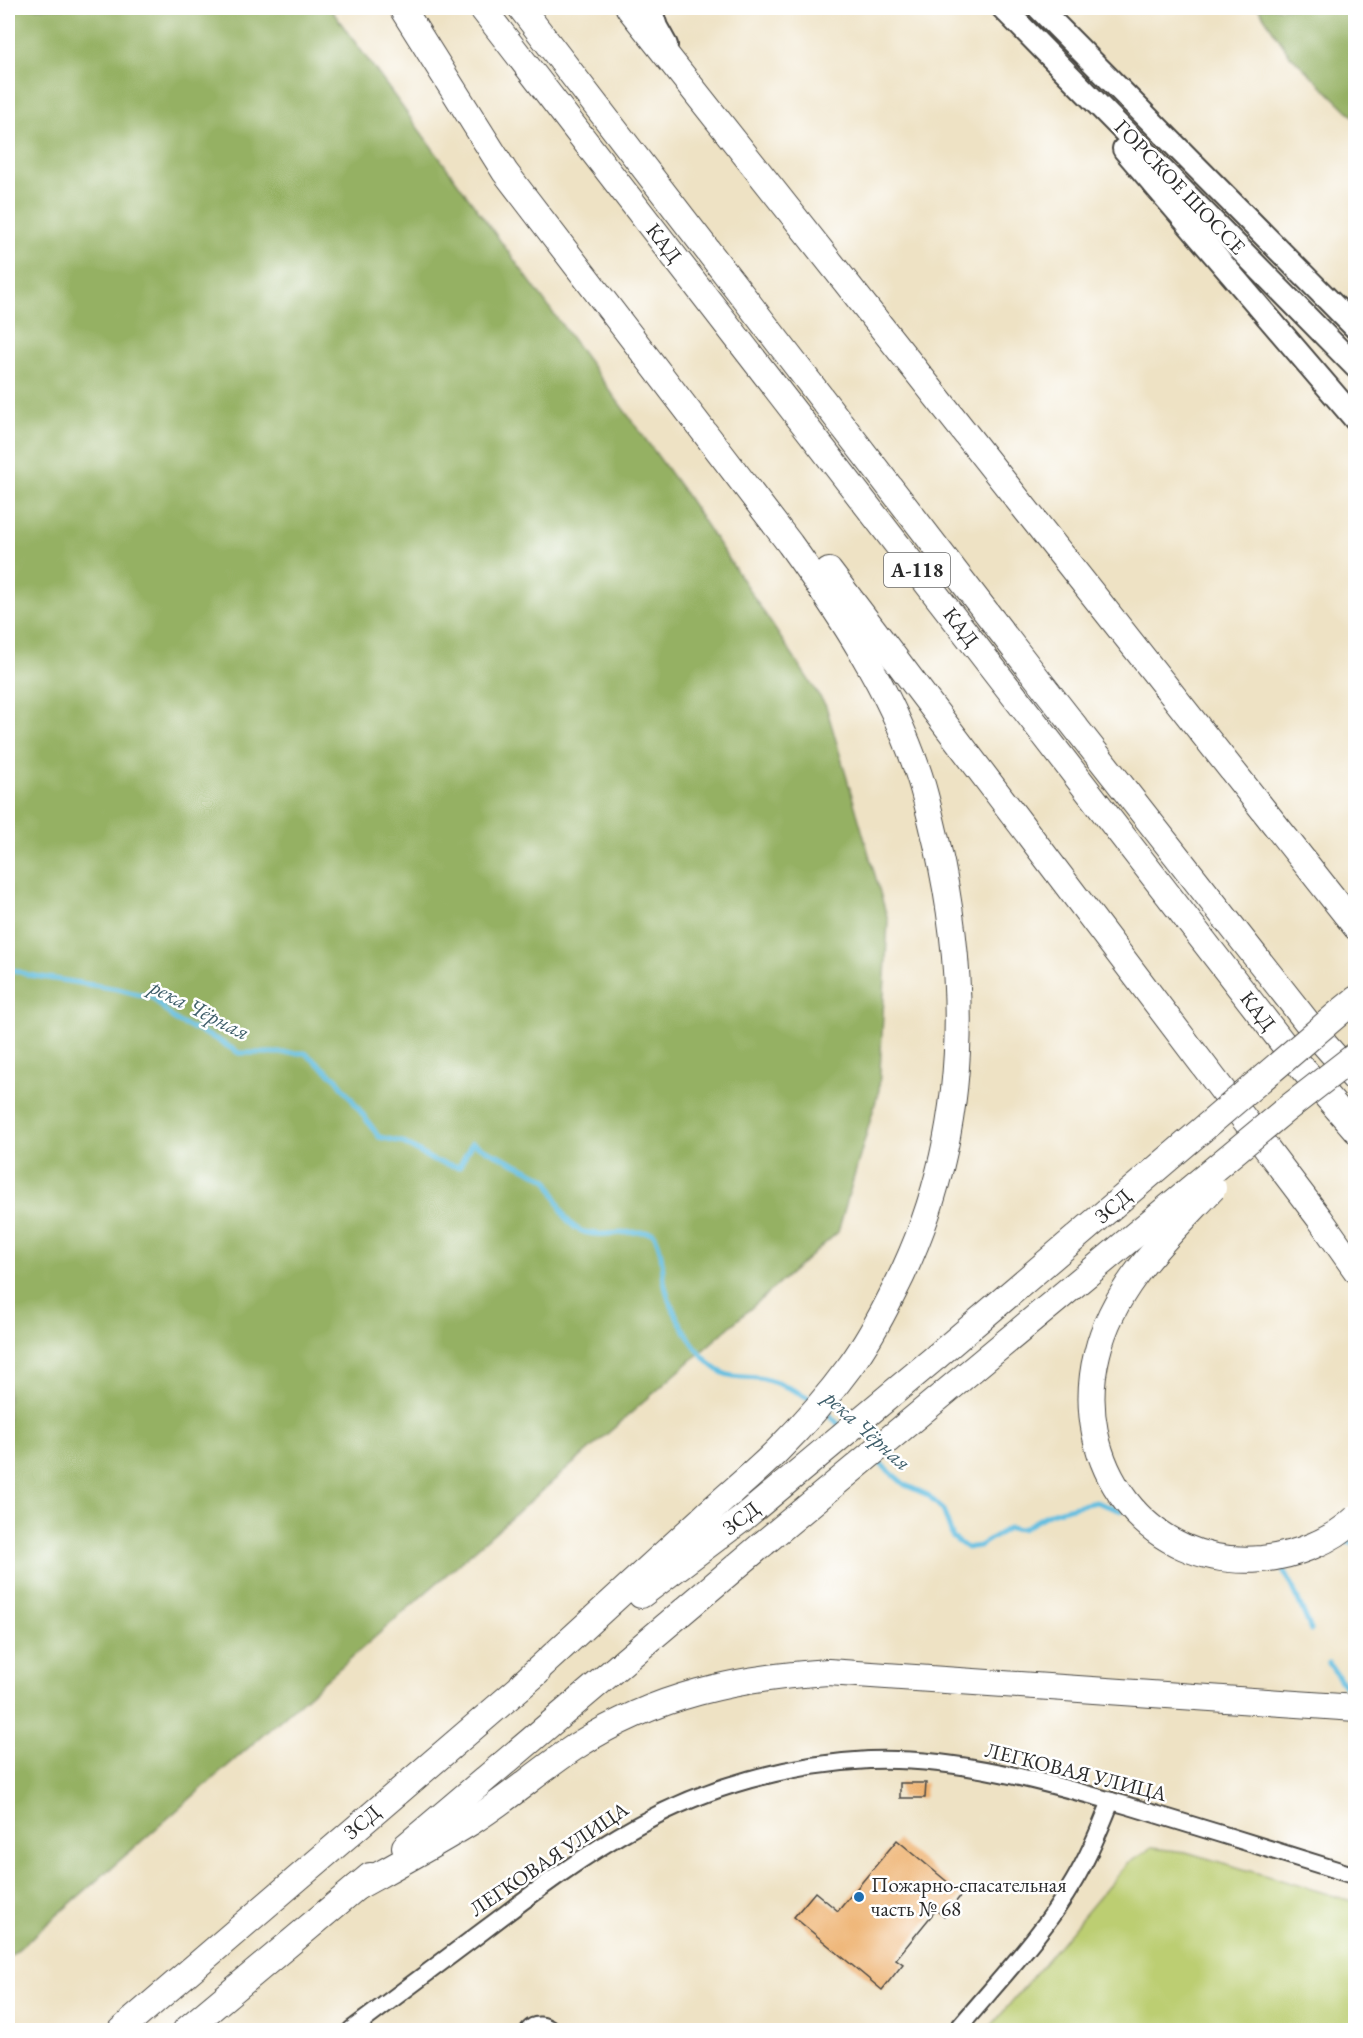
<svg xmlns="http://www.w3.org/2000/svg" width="1363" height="2038" font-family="'EB Garamond',serif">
  <rect width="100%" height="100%" fill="#fff"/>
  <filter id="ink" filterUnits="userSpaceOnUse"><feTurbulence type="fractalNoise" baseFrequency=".0167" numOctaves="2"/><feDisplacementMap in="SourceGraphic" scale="12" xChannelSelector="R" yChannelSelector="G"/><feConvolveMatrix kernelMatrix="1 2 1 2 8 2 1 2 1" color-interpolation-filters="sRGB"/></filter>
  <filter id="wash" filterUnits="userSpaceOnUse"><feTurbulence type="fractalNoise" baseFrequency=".008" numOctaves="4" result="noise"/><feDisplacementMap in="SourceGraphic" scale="24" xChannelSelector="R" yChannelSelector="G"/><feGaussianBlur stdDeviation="1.35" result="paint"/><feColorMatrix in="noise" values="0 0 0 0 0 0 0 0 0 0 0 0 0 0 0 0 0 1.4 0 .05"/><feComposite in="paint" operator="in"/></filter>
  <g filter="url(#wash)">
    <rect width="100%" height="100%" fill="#eee2c4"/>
    <!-- green -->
    <path fill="#bcce72" stroke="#747c4e" stroke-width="1.5" d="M1151 1848 1186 1852 1355 1902V2030H988L1127 1864Z"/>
    <!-- forest -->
    <g fill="#95b164" stroke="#606e48" stroke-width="1.5">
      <path d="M8 8H330L684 492 826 706 888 920 879 1090 838 1232 8 1958Z"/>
      <path d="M1258 8H1355V118L1289 54Z"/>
    </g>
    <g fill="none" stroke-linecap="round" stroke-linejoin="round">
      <!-- stream -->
      <g stroke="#62bee0" stroke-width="5">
        <path d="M8 968 29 975 118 989 153 998 176 1021 216 1039 239 1053H305L337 1079 379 1137 402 1142 434 1161 459 1167 472 1143C482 1148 543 1176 547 1180 559 1196 560 1224 584 1232 606 1238 630 1229 653 1233 664 1250 661 1267 665 1286 671 1312 699 1361 723 1373 735 1379 751 1376 764 1379 782 1384 799 1392 814 1401"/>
        <path d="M824 1409 840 1426"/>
        <path d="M875 1459 905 1485 928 1495 943 1510 953 1538 967 1548 979 1546 1008 1528 1022 1529 1050 1513 1076 1506 1096 1502 1121 1511"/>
        <path d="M1343 1541 1356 1544"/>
        <path d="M1278 1563 1291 1583 1311 1630"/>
        <path d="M1329 1663 1353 1699"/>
      </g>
    </g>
    <g id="blocks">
      <!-- building -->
      <g fill="#eeb271">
        <path d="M900 1783H926L925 1798H900Z"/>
        <path d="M897 1840 962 1894 944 1917 936 1910 896 1959 903 1964 882 1990 794 1917 815 1892 838 1911Z"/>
      </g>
    </g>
  </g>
  <g filter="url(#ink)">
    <use href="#blocks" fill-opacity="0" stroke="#484642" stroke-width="1.5"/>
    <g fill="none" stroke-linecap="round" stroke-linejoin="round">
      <!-- minor casing -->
      <g stroke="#484642" stroke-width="20">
        <g id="minor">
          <path d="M351 2030C395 1997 439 1964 483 1931 533 1893 583 1855 638 1825 708 1786 789 1764 869 1760 957 1757 1045 1782 1129 1806 1205 1829 1280 1852 1356 1876"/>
          <path d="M529 2030C535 2023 544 2025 551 2030"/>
          <path d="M957 2030C997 1982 1043 1935 1074 1881 1089 1856 1100 1829 1111 1801"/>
        </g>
      </g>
      <!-- major casing -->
      <g stroke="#484642" stroke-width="26">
        <g id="major">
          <path d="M650 8 656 27 666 45"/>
          <path d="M1003 8 1356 367"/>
          <path d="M1039 8 1356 328"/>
          <path d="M1124 149 1356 420"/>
        </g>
      </g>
      <!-- highway casing -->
      <g stroke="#484642" stroke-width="28">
        <g id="highway">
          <path d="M402 8 505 172 790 544C841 615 890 689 918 772 926 795 931 820 937 844 972 998 966 1153 892 1295 880 1319 867 1343 851 1365 829 1395 803 1425 777 1451 753 1475 726 1496 702 1519 642 1574 583 1628 523 1683"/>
          <path d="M482 8 1302 1068 1356 1130"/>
          <path d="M521 8 1047 691 1325 1045 1356 1080"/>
          <path d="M629 8 1356 927"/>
          <path d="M829 571 1320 1219 1356 1270"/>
          <path d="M1340 1012 1356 999"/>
          <path d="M641 1595 742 1519 936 1357"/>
          <path d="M405 1847 764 1543"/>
          <path d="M357 1887C395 1866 434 1845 471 1822 508 1799 541 1769 578 1745 656 1695 737 1678 828 1672L1356 1708"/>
          <path d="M121 2030 537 1673"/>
          <path d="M186 2030 370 1876"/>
        </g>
      </g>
      <!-- minor -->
      <use href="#minor" stroke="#fff" stroke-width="16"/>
      <!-- major -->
      <use href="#major" stroke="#fff" stroke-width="22"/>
      <!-- highway -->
      <use href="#highway" stroke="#fff" stroke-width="26"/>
      <!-- highway-bridge casing -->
      <g stroke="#484642" stroke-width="28" stroke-linecap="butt">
        <g id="highway-bridge">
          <path d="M1213 1188C1166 1238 1113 1286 1097 1354 1070 1462 1146 1570 1262 1559 1296 1555 1331 1542 1356 1518"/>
          <path d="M936 1357 1340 1012"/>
          <path d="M764 1543 1284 1111 1356 1055"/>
        </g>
      </g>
      <!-- highway-bridge -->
      <use href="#highway-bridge" stroke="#fff" stroke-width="26"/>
    </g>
  </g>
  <!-- markers -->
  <circle fill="#1f6fb2" stroke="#fff" stroke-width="2" cx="859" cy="1897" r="6"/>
  <g text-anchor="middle" stroke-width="5" stroke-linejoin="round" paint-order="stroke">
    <!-- shield labels -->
    <rect fill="#fff" stroke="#6b6b6b" stroke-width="1.5" x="884" y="553" width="66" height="34" rx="4.5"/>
    <g font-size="20" font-weight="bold" fill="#2b2b2b">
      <text x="917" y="577">А-118</text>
    </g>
    <!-- street labels -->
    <g font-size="21" fill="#2b2b2b" stroke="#fff">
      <text transform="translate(1180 187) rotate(46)" y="7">ГОРСКОЕ ШОССЕ</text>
      <text transform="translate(664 243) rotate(52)" y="7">КАД</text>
      <text transform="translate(961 627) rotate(52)" y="7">КАД</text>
      <text transform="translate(1258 1011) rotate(52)" y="7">КАД</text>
      <text transform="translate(1113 1206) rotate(-41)" y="7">ЗСД</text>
      <text transform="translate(741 1518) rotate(-38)" y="7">ЗСД</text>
      <text transform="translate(1076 1772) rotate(14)" y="7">ЛЕГКОВАЯ УЛИЦА</text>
      <text transform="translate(362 1822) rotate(-41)" y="7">ЗСД</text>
      <text transform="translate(549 1859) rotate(-34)" y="7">ЛЕГКОВАЯ УЛИЦА</text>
    </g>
    <!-- poi labels -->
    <g font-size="21" fill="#2b2b2b" stroke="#fff" text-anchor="start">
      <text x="871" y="1892">Пожарно-спасательная<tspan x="871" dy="24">часть № 68</tspan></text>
    </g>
    <!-- water labels -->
    <g font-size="22" font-style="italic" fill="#3e5e6a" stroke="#fff">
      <text transform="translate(200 1009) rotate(27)" y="8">река Чёрная</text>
      <text transform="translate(868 1430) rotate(42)" y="8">река Чёрная</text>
    </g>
  </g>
  <!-- margin -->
  <rect width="1363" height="2038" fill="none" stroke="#fff" stroke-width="30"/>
</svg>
